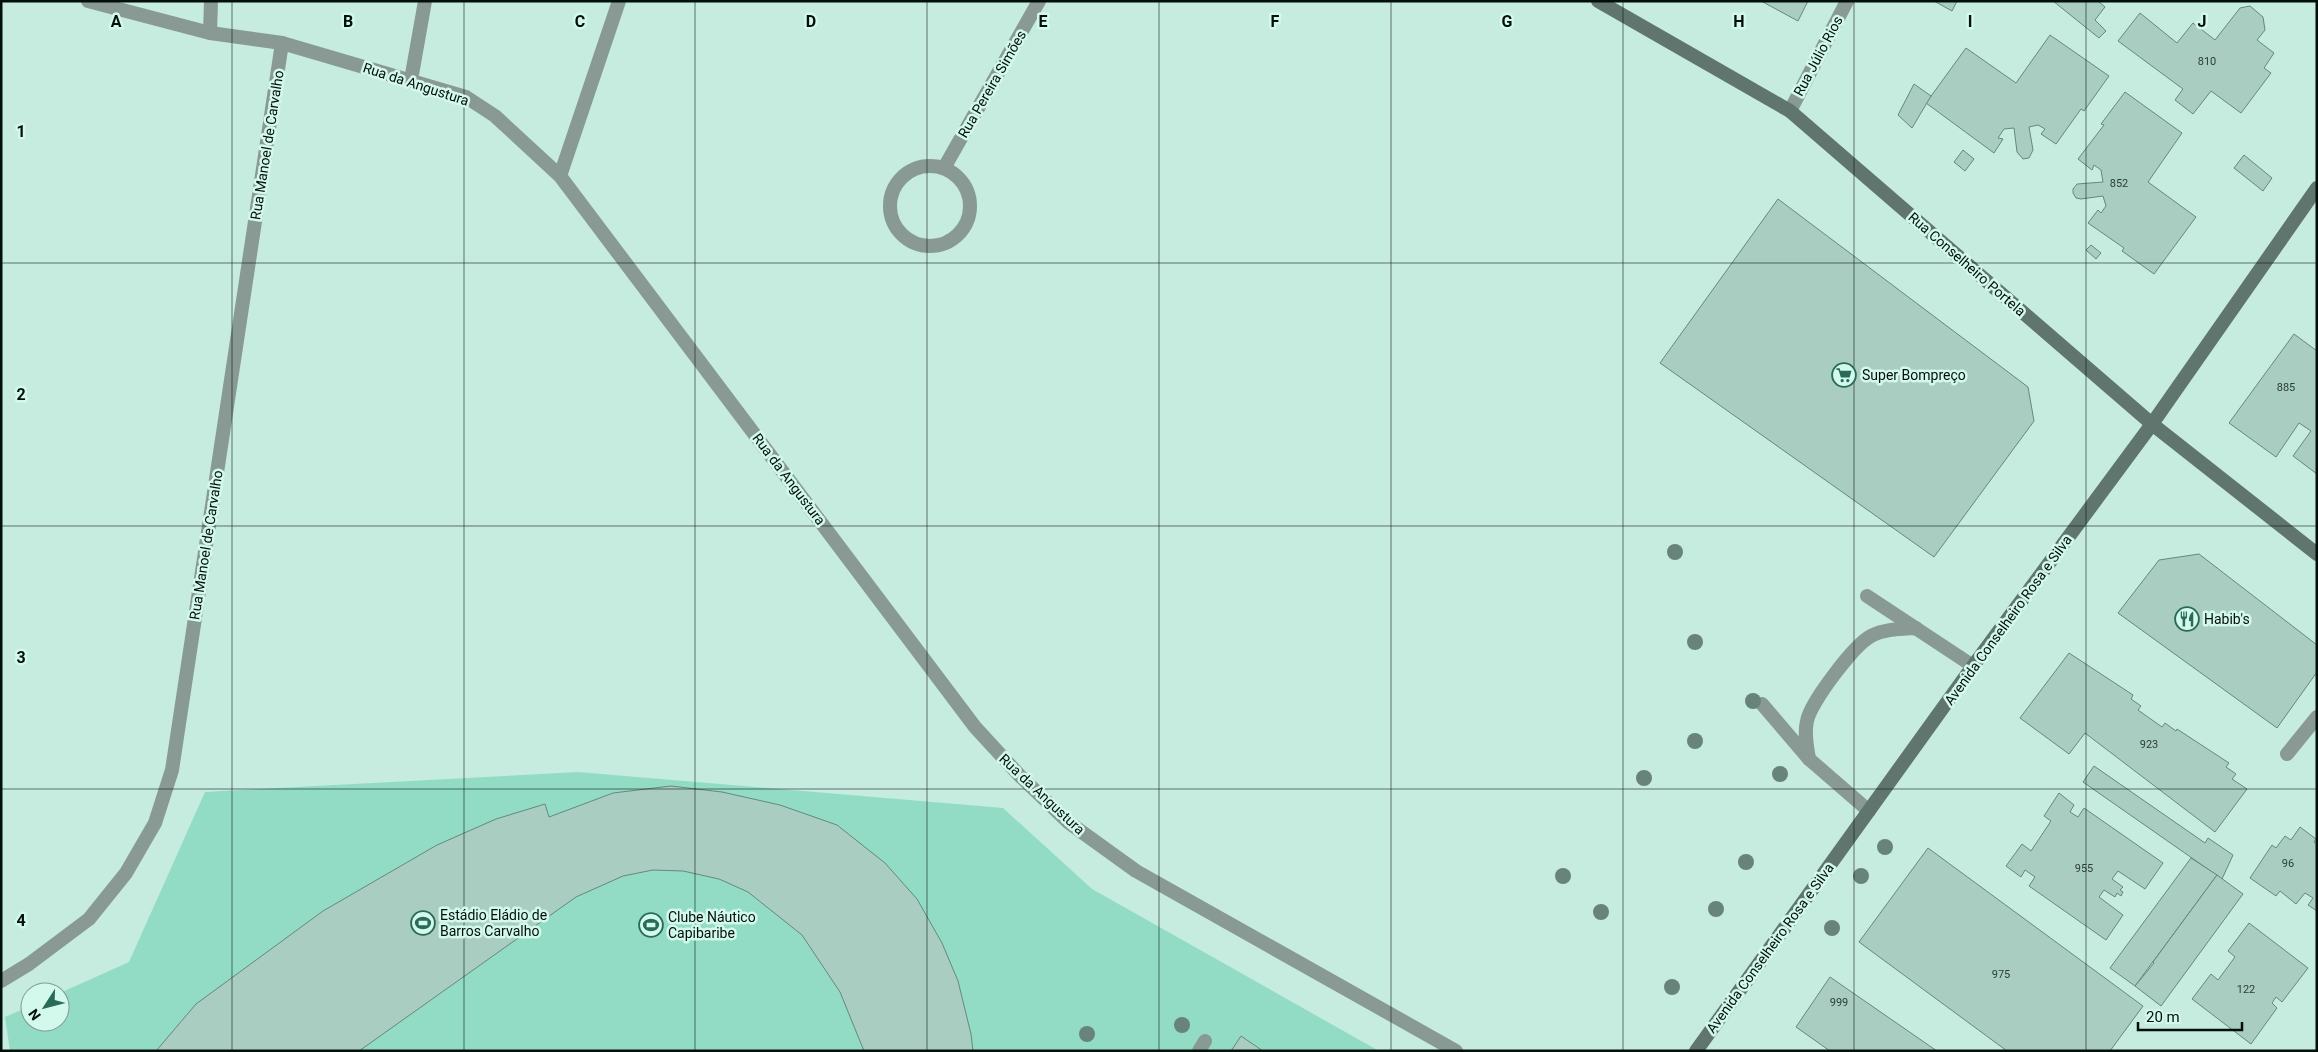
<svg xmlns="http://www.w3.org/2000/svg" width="2318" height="1052" font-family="Roboto,sans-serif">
  <rect width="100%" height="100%" fill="#c6ebdf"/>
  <!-- green -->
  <path fill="#92dcc5" d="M578 772 1003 808 1092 889 1379 1051H10L5 1017 30 1006V1022H60V993L129 962 205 792Z"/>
  <!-- building -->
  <g fill="#a9cdc1" stroke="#65887d">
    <path d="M1761 1H1808L1798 21Z"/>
    <path d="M1934 1H1957L1952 11Z"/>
    <path d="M2053 1H2098L2105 7 2095 20 2106 31 2099 38Z"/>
    <path d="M2250 6 2263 17 2265 30 2257 40 2274 53 2264 68 2271 73 2241 113 2211 91 2193 114 2175 100 2183 89 2118 41 2140 13 2177 43 2193 23 2215 40 2240 8Z"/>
    <path d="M2050 35 2109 76 2084 111 2081 109 2056 144 2041 134 2045 129 2038 125 2029 127 2033 150 2029 158 2023 159 2017 152 2014 128 2004 129 1998 138 2003 139 1994 153 1926 103 1966 48 2016 83Z"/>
    <path d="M1914 84 1931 96 1912 128 1898 115Z"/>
    <path d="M2125 92 2182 133 2148 182 2196 217 2154 274 2122 251 2124 248 2088 223 2098 210 2101 213 2106 206 2103 196 2081 199 2076 198 2073 193V189L2077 184 2103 182 2101 170 2094 165 2092 170 2078 159 2104 125 2101 124Z"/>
    <path d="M1963 150 1974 159 1965 171 1954 162Z"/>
    <path d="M2244 155 2272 178 2263 191 2234 168Z"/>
    <path d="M1778 199 2028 387 2034 421 1934 557 1660 363Z"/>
    <path d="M2091 245 2101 253 2096 259 2086 250Z"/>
    <path d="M2294 334 2317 351V474L2293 456 2311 431 2299 423 2276 457 2229 423Z"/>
    <path d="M2199 554 2317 645V672L2277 728 2118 613 2159 560Z"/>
    <path d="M2069 653 2133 695 2131 699 2141 706 2138 710 2162 727 2165 723 2176 731 2177 729 2229 763 2226 767 2236 774 2232 779 2247 789 2215 832 2085 733 2069 754 2020 718Z"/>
    <path d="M2094 766 2205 843 2208 838 2233 855 2222 879 2083 782Z"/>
    <path d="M671 786 722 792 780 805 837 825 885 863 917 899 942 943 958 981 971 1034 973 1051H864L840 992 802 935 748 892 719 879 683 871 653 870 623 876 576 897 359 1051H156L196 1004 323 911 437 845 496 819 545 804 549 817 613 793Z"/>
    <path d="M2059 793 2074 805 2070 812 2078 817 2084 808 2163 863 2145 889 2118 871 2112 879 2123 887 2120 890 2123 892 2121 896 2117 893 2115 897 2104 890 2099 897 2123 915 2106 940 2029 886 2035 877 2025 870 2021 877 2006 866 2022 844 2031 851 2051 821 2044 816Z"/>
    <path d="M2300 827 2316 839 2314 842 2317 844V911L2308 905 2313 898 2305 893 2296 904 2280 891 2276 896 2250 878 2272 845 2276 848 2285 836 2291 840Z"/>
    <path d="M1928 848 2143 1006 2110 1051H2007L1859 942Z"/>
    <path d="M2191 858 2217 875 2135 986 2110 968Z"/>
    <path d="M2217 875 2243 894 2161 1006 2135 986 2154 963 2153 962Z"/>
    <path d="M2249 923 2308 968 2282 1002 2276 997 2272 1003 2277 1008 2251 1044 2192 999 2211 974 2218 980 2235 957 2228 951Z"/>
    <path d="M1830 977 1937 1051H1830L1796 1027Z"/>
    <path d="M1241 1036 1263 1051H1231Z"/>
  </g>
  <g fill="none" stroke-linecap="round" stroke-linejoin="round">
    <!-- service -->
    <g stroke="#899993" stroke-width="14">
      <path d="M1867 596 1973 666"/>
      <path d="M1762 704 1809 759 1869 811"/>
      <path d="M2287 754 2317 717"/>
      <path d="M1809 759C1807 746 1804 734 1807 721 1810 703 1854 645 1871 636 1884 629 1901 629 1916 628"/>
      <path d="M1199 1051 1205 1041"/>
    </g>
    <!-- minor -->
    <g stroke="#899993" stroke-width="14">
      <path d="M210 33 211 1"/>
      <path d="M411 80 425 1"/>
      <path d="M1790 111 1847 1"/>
      <circle cx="930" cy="206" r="40"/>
      <path d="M944 168 1039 1"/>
      <path d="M560 176 619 1"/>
    </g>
    <!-- tertiary -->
    <g stroke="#899993" stroke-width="14">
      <path d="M88 1 210 33 282 43 466 97 495 116 560 176 975 727 1020 776 1068 822 1136 871 1456 1051"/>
      <path d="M1 981 29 964 89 919 126 873 155 823 172 770 282 43"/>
    </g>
    <!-- secondary -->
    <g stroke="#5f756e" stroke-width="14">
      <path d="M1598 1 1790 111 2152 424 2317 554"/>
      <path d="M1696 1051 1973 666 2152 424 2317 188"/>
    </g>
  </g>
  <!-- trees -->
  <g fill="#67837a">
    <circle cx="1675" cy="552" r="8"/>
    <circle cx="1695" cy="642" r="8"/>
    <circle cx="1753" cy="701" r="8"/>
    <circle cx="1695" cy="741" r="8"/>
    <circle cx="1780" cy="774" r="8"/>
    <circle cx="1644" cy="778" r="8"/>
    <circle cx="1885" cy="847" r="8"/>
    <circle cx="1746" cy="862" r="8"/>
    <circle cx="1563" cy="876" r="8"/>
    <circle cx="1861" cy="876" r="8"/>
    <circle cx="1716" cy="909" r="8"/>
    <circle cx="1601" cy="912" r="8"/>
    <circle cx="1832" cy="928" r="8"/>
    <circle cx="1672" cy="987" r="8"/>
    <circle cx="1182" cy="1025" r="8"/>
    <circle cx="1087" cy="1034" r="8"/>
  </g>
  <!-- grid -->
  <path fill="none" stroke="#030f0b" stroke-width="1" stroke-opacity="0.55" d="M232 1V1051M464 1V1051M695 1V1051M927 1V1051M1159 1V1051M1391 1V1051M1623 1V1051M1854 1V1051M2086 1V1051M1 263H2317M1 526H2317M1 789H2317"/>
  <!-- icons -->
  <defs>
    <g id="supermarket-ring" transform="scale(1.25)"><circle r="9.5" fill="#d3f8ec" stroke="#296a59" stroke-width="1.5"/><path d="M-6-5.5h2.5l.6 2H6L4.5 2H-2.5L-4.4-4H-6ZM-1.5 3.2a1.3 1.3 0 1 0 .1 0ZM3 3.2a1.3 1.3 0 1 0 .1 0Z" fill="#296a59"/></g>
    <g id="restaurant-ring" transform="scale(1.25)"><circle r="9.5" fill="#d3f8ec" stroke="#296a59" stroke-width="1.5"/><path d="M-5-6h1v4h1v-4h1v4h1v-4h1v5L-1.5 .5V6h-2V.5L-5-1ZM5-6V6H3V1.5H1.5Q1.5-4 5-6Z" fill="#296a59"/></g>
    <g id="stadium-ring" transform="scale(1.25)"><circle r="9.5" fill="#d3f8ec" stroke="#296a59" stroke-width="1.5"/><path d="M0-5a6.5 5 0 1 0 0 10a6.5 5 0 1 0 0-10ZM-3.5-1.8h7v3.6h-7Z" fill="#296a59"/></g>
  </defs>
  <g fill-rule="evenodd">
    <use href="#supermarket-ring" x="1844" y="375"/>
    <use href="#restaurant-ring" x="2187" y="619"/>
    <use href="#stadium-ring" x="423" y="923"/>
    <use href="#stadium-ring" x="651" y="925"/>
  </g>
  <g text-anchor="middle" stroke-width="5" stroke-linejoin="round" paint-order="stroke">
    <!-- number labels -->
    <g font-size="11" fill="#2c3e38">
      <text x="2207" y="65">810</text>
      <text x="2119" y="187">852</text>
      <text x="2286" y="391">885</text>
      <text x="2149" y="748">923</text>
      <text x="2288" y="867">96</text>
      <text x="2084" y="872">955</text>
      <text x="2001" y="978">975</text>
      <text x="2246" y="993">122</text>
      <text x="1839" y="1006">999</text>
    </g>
    <!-- street labels -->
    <g font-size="14" fill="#030f0b" stroke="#d3f8ec">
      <text transform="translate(1818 56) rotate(-62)" y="5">Rua Júlio Rios</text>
      <text transform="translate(416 84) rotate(18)" y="5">Rua da Angustura</text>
      <text transform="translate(992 84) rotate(-60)" y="5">Rua Pereira Simões</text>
      <text transform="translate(267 145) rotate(-81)" y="5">Rua Manoel de Carvalho</text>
      <text transform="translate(1967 264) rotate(41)" y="5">Rua Conselheiro Portela</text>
      <text transform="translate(789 479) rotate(53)" y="5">Rua da Angustura</text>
      <text transform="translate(206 545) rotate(-81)" y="5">Rua Manoel de Carvalho</text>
      <text transform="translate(2008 620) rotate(-54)" y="5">Avenida Conselheiro Rosa e Silva</text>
      <text transform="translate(1042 794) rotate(43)" y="5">Rua da Angustura</text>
      <text transform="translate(1770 948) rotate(-54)" y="5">Avenida Conselheiro Rosa e Silva</text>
    </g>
    <!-- poi labels -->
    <g font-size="14" fill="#030f0b" stroke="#d3f8ec" text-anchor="start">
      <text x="1862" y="380">Super Bompreço</text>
      <text x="2204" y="624">Habib's</text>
      <text x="440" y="920">Estádio Eládio de<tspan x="440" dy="16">Barros Carvalho</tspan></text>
      <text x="668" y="922">Clube Náutico<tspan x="668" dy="16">Capibaribe</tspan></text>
    </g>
  </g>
  <g font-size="16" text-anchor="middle" font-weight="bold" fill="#030f0b" stroke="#d3f8ec" stroke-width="5" stroke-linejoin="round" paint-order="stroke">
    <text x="116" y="27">A</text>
    <text x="348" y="27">B</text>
    <text x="580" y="27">C</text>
    <text x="811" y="27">D</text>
    <text x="1043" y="27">E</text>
    <text x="1275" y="27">F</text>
    <text x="1507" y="27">G</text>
    <text x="1739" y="27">H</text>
    <text x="1970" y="27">I</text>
    <text x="2202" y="27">J</text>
    <text x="21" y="137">1</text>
    <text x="21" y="400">2</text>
    <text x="21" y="663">3</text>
    <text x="21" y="926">4</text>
  </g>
  <!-- border -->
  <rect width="2318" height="1052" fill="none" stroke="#030f0b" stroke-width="5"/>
  <!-- north arrow -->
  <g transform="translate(45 1007) rotate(234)"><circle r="24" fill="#d3f8ec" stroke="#809b92"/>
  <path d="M0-4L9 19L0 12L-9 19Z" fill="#296a59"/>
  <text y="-8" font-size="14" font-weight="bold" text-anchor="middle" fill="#030f0b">N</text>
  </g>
  <!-- scale -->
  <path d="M2138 1022v8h104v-8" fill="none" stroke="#030f0b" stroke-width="2.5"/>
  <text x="2146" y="1022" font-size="15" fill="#030f0b" stroke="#d3f8ec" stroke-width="4" paint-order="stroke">20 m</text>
</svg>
